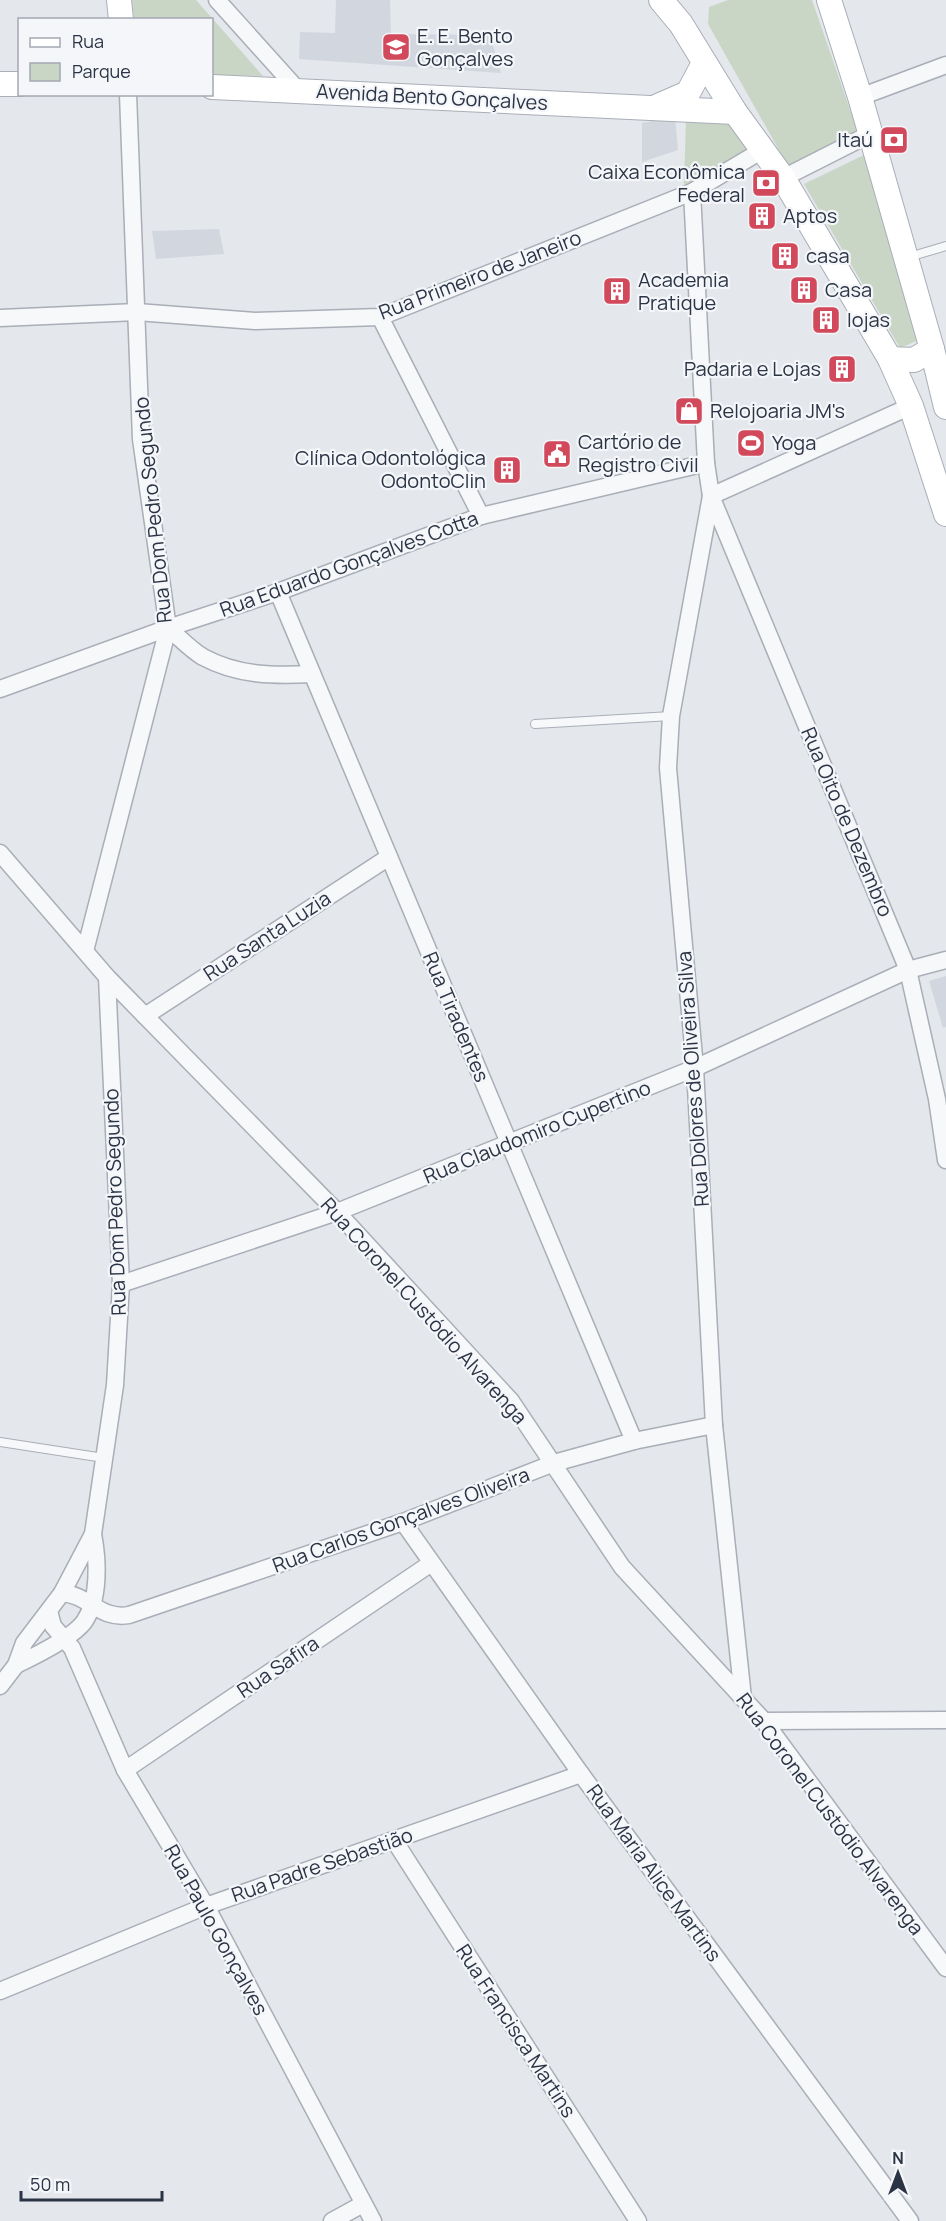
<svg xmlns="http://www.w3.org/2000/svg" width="946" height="2221" font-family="Manrope,sans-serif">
  <rect width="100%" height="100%" fill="#e4e7ec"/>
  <!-- built -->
  <g fill="#d2d6de">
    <path d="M336 0H390L391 34 490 35 501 73 299 59 300 32 335 33Z"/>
    <path d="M675 117 678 150 642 162V123Z"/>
    <path d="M219 229 224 254 156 259 152 231Z"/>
    <path d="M946 976V1027L943 1028 929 981Z"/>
  </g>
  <!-- green -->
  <g fill="#c9d6c5">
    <path d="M132 0H196L263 76 212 75V20L134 19Z"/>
    <path d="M728 0H812L857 130 788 166 708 24 709 7Z"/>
    <path d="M686 118 727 119 748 149 684 186Z"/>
    <path d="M864 155 921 339 900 348 804 184Z"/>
  </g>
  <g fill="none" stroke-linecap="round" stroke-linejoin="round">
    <!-- service casing -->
    <g stroke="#a9aeb7" stroke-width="10">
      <g id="service">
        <path d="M909 257 946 246"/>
        <path d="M535 724 671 716"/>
        <path d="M0 1442 104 1458"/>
      </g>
    </g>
    <!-- minor casing -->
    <g stroke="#a9aeb7" stroke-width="19">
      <g id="minor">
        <path d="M217 0 298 90"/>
        <path d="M860 97 946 65"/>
        <path d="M783 178 870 134"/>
        <path d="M692 192 706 463 711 496 671 716 668 768 695 1068 714 1425 743 1698"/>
        <path d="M380 317 481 516"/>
        <path d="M0 318 137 312 255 321 380 317 692 192 761 151"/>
        <path d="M911 406 711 496 908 970 937 1099 946 1160"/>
        <path d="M278 592 634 1441"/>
        <path d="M168 628C179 637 191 650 203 657 238 676 275 676 312 674"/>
        <path d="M0 689 168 628 278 592 481 516 706 463"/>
        <path d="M0 853 107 977 337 1212 511 1401 622 1567 764 1721 946 1968"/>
        <path d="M85 951 168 628 141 439 128 94"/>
        <path d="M145 1016 389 857"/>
        <path d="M121 1284 337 1212 695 1068 908 970 946 960"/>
        <path d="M403 1522 581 1774 910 2221"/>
        <path d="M62 1593C90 1595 99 1620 129 1615L403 1522 554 1463 634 1441 714 1425"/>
        <path d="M49 1611 53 1626 72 1648 125 1770 206 1906 373 2221"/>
        <path d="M16 1665C35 1656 72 1638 84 1622 100 1599 98 1560 93 1534"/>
        <path d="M0 1686 16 1665 24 1643 62 1593 93 1534 115 1385 121 1284 107 977"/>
        <path d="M764 1721 946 1720"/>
        <path d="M125 1770 430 1564"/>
        <path d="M394 1840 638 2221"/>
        <path d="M0 1991 206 1906 581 1774"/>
        <path d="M332 2221 363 2204"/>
      </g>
    </g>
    <!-- secondary casing -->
    <g stroke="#a9aeb7" stroke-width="26">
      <g id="secondary">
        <path d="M119 0 121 20"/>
        <path d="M661 0 681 24 735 112 783 178 890 359 911 406 946 514"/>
        <path d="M829 0 860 97 932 349 946 407"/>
        <path d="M0 84H20"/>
        <path d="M212 87 735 112"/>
        <path d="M658 106 688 93 704 63"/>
        <path d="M890 359 914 360 932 349"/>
      </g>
    </g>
    <!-- service -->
    <use href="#service" stroke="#f7f8fa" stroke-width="8"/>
    <!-- minor -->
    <use href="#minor" stroke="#f7f8fa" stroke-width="16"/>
    <!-- secondary -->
    <use href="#secondary" stroke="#fff" stroke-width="24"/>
  </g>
  <!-- icons -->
  <defs>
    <g id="school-square" transform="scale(1.5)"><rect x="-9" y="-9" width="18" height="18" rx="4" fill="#d1495b" stroke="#f4f6f9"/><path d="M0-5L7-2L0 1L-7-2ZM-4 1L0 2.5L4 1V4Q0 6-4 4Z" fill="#fff"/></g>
    <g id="bank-square" transform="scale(1.5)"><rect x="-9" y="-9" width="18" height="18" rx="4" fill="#d1495b" stroke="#f4f6f9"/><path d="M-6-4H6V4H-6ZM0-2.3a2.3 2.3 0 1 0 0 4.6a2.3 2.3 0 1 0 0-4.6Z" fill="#fff"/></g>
    <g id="building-square" transform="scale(1.5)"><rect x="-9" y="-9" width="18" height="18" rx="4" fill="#d1495b" stroke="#f4f6f9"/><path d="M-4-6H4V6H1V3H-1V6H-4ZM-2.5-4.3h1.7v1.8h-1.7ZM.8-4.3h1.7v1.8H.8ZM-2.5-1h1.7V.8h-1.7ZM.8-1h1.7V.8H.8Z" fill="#fff"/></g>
    <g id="shop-square" transform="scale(1.5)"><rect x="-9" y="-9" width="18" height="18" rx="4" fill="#d1495b" stroke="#f4f6f9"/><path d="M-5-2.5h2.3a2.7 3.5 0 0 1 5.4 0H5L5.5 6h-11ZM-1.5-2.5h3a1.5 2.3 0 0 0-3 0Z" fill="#fff"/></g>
    <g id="stadium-square" transform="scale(1.5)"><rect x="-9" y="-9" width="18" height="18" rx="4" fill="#d1495b" stroke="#f4f6f9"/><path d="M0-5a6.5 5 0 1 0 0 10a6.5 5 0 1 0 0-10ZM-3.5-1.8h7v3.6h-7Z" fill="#fff"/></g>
    <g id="civic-square" transform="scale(1.5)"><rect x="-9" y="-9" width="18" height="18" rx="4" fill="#d1495b" stroke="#f4f6f9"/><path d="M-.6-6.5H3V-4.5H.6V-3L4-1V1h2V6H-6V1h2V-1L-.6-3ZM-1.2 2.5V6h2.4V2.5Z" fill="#fff"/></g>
  </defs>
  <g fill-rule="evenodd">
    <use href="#school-square" x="396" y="47"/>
    <use href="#bank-square" x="894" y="140"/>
    <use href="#bank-square" x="766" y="183"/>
    <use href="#building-square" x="762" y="216"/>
    <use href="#building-square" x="785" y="256"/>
    <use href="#building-square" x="804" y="290"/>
    <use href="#building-square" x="617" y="291"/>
    <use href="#building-square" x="826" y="320"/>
    <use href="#building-square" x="842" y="369"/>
    <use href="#shop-square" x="689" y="411"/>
    <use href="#stadium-square" x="751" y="443"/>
    <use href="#civic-square" x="557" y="454"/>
    <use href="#building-square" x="507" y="470"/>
  </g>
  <g text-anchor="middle" stroke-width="4.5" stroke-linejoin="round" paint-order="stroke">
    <!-- poi labels -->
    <g font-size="20" fill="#2b3445" stroke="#f4f6f9" text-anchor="start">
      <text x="417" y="43">E. E. Bento<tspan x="417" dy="23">Gonçalves</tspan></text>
      <text x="873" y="147" text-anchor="end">Itaú</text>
      <text x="745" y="179" text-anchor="end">Caixa Econômica<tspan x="745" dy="23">Federal</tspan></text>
      <text x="783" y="223">Aptos</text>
      <text x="806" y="263">casa</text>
      <text x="638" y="287">Academia<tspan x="638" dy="23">Pratique</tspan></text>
      <text x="825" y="297">Casa</text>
      <text x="847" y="327">lojas</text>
      <text x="821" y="376" text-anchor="end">Padaria e Lojas</text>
      <text x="710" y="418">Relojoaria JM's</text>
      <text x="578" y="449">Cartório de<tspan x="578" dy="23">Registro Civil</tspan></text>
      <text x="772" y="450">Yoga</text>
      <text x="486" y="465" text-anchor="end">Clínica Odontológica<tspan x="486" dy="23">OdontoClin</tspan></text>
    </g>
    <!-- street labels -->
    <g font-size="20" fill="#2b3445" stroke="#f4f6f9">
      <text transform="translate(432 97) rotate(3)" y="7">Avenida Bento Gonçalves</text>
      <text transform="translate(480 275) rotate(-21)" y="7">Rua Primeiro de Janeiro</text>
      <text transform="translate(153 510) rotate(-96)" y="7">Rua Dom Pedro Segundo</text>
      <text transform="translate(349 564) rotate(-20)" y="7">Rua Eduardo Gonçalves Cotta</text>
      <text transform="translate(847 822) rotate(67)" y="7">Rua Oito de Dezembro</text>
      <text transform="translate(267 936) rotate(-33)" y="7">Rua Santa Luzia</text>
      <text transform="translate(456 1017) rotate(67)" y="7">Rua Tiradentes</text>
      <text transform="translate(693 1079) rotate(-94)" y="7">Rua Dolores de Oliveira Silva</text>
      <text transform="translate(537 1132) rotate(-22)" y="7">Rua Claudomiro Cupertino</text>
      <text transform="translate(115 1202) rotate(-92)" y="7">Rua Dom Pedro Segundo</text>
      <text transform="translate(424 1311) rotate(48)" y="7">Rua Coronel Custódio Alvarenga</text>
      <text transform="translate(401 1520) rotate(-20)" y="7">Rua Carlos Gonçalves Oliveira</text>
      <text transform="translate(278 1667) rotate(-34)" y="7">Rua Safira</text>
      <text transform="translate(830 1814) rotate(53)" y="7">Rua Coronel Custódio Alvarenga</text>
      <text transform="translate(322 1865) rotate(-19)" y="7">Rua Padre Sebastião</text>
      <text transform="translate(654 1873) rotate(54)" y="7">Rua Maria Alice Martins</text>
      <text transform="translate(216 1930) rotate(61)" y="7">Rua Paulo Gonçalves</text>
      <text transform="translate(516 2031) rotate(57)" y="7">Rua Francisca Martins</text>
    </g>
  </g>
  <!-- legend -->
  <rect x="18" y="18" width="195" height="78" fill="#f4f6f9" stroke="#a4a8b1" stroke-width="1.5"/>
  <rect x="30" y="38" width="30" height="9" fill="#ffffff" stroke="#a4a8b1" stroke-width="1.5"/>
  <text x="72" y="48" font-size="18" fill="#2b3445">Rua</text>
  <rect x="30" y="63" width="30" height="18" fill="#c9d6c5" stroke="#a4a8b1" stroke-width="1.5"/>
  <text x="72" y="78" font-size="18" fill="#2b3445">Parque</text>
  <!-- north arrow -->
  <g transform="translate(898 2173)" stroke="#f4f6f9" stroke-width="4.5" paint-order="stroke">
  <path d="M0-4.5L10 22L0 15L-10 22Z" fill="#2b3445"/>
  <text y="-9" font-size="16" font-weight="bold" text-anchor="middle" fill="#2b3445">N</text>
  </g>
  <!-- scale -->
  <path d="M21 2191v9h141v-9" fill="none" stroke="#2b3445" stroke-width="3"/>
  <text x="30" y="2191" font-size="18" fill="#2b3445" stroke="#f4f6f9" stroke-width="4.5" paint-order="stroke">50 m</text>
</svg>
